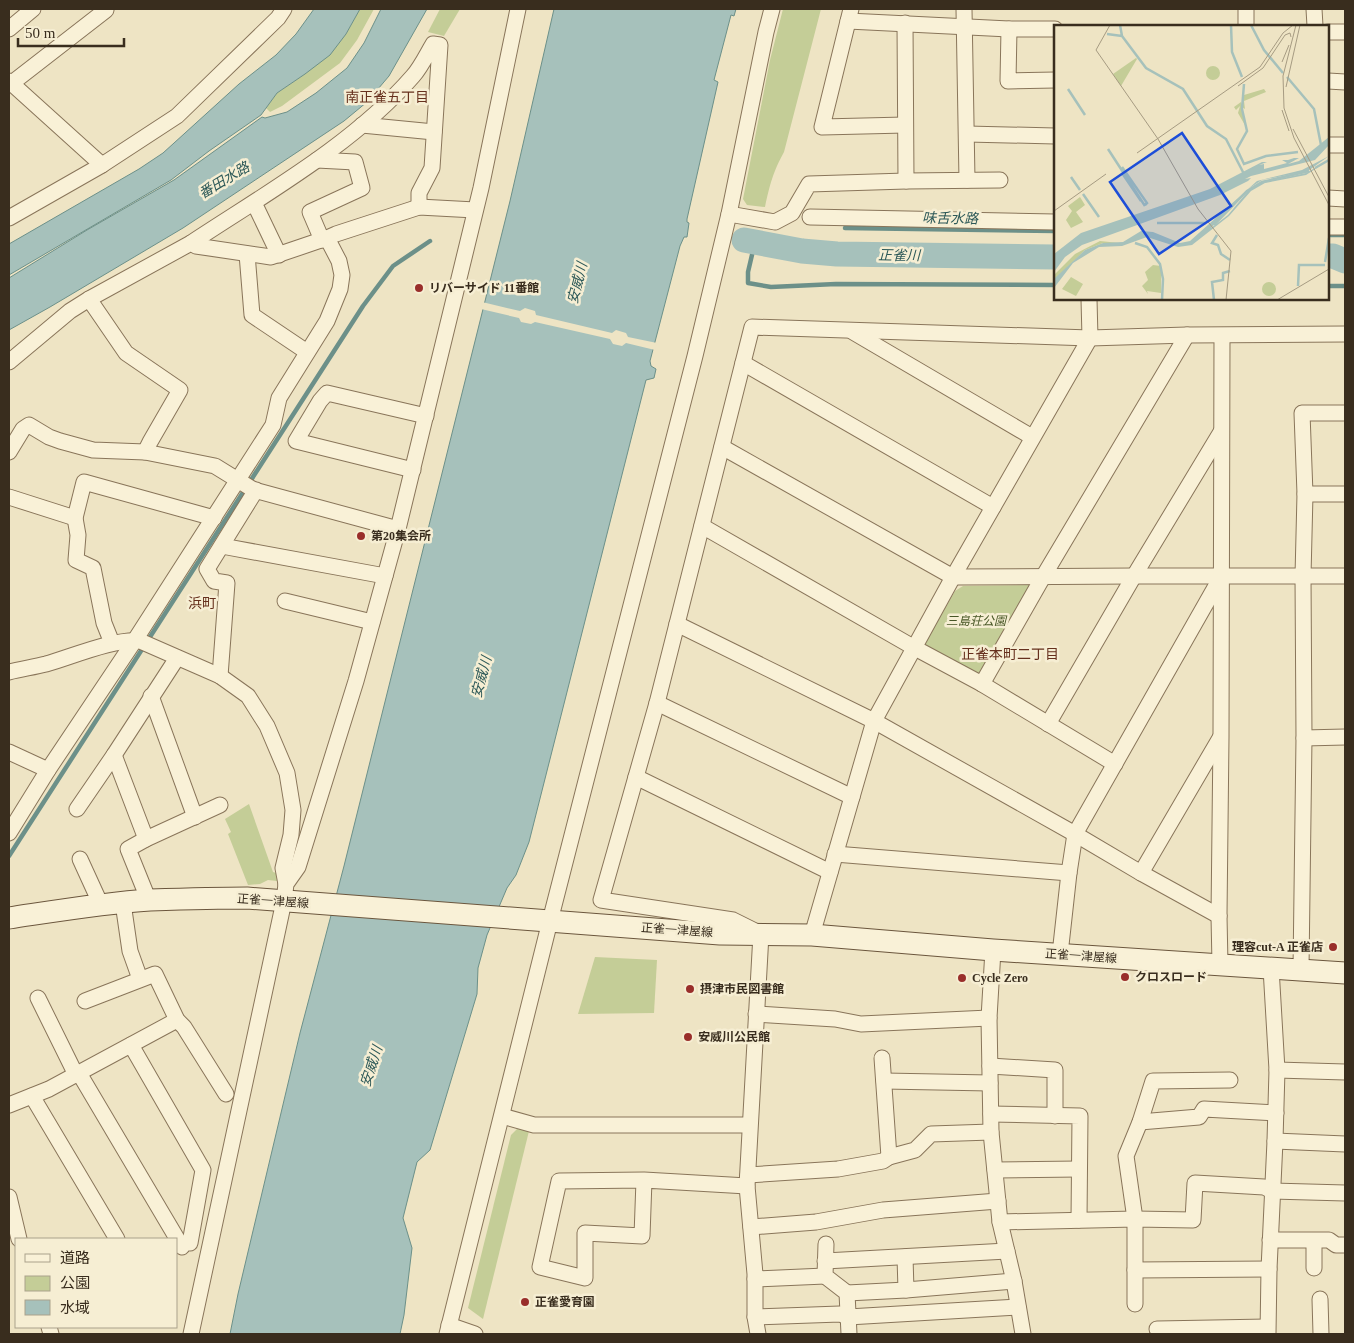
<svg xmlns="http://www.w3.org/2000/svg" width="1354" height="1343" font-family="'Times New Roman','Noto Sans JP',serif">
  <rect width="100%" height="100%" fill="#eee4c4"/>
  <!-- green -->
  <g fill="#c4cd97">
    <path d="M360 9H374L357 40 340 63 282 106 270 112 266 108 277 93 305 74 346 34Z"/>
    <path d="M440 9H460L444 36 428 32Z"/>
    <path d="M783 9H821L784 152C773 172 770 184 765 207L747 205 743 199 770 60Z"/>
    <path d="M1029 585 1031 590 981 678 926 649 925 643 955 591 963 586Z"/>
    <path d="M249 804 273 872 276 873 277 881 268 880 260 884 248 885 228 834 231 832 225 819Z"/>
    <path d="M595 957 657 960 654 1013 578 1014Z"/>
    <path d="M518 1128 529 1131 483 1319 468 1308 511 1135Z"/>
  </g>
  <!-- water -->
  <g fill="#a6c1bb" stroke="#6c9089">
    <path d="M314 9H360L346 34 330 55 305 74 277 93 261 115 209 151 171 180 9 275V244L139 169 163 153 239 84 276 55 296 34Z"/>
    <path d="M381 9H427L389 76 367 102 344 121 183 228 50 307 9 330V278L87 230 174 180 262 117 265 118 287 112 316 93 347 68 364 43Z"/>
    <path d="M554 9H736L734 16 731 15 714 80 718 82 687 219V222L689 223 687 237H684L680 246 650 361 651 366 656 369 654 378 646 380 529 842 516 875 507 888 487 935 478 968 477 994 430 1150 417 1162 403 1218 412 1248 404 1315 400 1334H230L238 1294 300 1033 344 866 510 201Z"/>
  </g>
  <!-- pier -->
  <path fill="#eee4c4" d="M482 302 520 311 525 308 535 311 536 315 612 333 616 330 626 333 628 337 657 343 655 350 626 343 622 346 613 344 610 339 535 322 531 324 521 322 519 318 481 309Z"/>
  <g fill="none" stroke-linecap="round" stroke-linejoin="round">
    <!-- stream -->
    <g stroke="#6c9089" stroke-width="4.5">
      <path d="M845 228 1055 231"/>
      <path d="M1328 235H1345"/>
      <path d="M755 242 748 272V283L771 287 836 284 1055 285"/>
      <path d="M1328 286H1345"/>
      <path d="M9 856 363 306 393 266 430 241"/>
    </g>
    <!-- river -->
    <g stroke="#a6c1bb" stroke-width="25">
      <path d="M744 240 802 251 837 254 1055 257"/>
      <path d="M1328 256H1333L1345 261"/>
    </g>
    <!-- street casing -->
    <g stroke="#89755a" stroke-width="17">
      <g id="street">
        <path d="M851 9 822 127 905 125"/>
        <path d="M964 9 967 180"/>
        <path d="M1246 9V26"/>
        <path d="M1314 9 1315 26"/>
        <path d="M848 21 1009 29H1055"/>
        <path d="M905 23 906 181"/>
        <path d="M9 29 33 9"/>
        <path d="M1009 29 1008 81 1055 80"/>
        <path d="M1328 32H1345"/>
        <path d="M9 81 102 165"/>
        <path d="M1328 81 1345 82"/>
        <path d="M12 83 106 10 104 9"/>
        <path d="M362 125 434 132"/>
        <path d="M967 134 1055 136"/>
        <path d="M1328 145H1345"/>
        <path d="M317 160 355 162 362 188 310 212 322 240"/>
        <path d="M1328 198 1345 199"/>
        <path d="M257 209 279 255"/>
        <path d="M729 214 775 222 792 213 809 184 906 181 1000 180"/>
        <path d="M810 217 1055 222"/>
        <path d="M9 218 102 165 177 116 278 18 284 9"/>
        <path d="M1328 227H1345"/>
        <path d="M191 243C265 194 354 144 413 76 421 67 427 54 433 44L440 45 432 168 419 193V207"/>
        <path d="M247 254 252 315 307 352"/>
        <path d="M89 299 126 353 180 390 150 442 145 452"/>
        <path d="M853 332 1032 437"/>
        <path d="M9 362 70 311 89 299 191 243 196 246 271 257 327 238 336 234 419 207 475 210"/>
        <path d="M743 363 993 507"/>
        <path d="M722 447 953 577 1134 576H1345"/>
        <path d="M9 452 23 429 29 425 49 437 60 441 93 450 145 452 215 466 254 490 398 529"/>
        <path d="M413 470 296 441 320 401 327 393 426 416"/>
        <path d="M1305 494H1345"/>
        <path d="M9 497 75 518"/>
        <path d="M702 526 913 647 982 684 1115 764"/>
        <path d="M222 546 385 576"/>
        <path d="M285 601 372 622"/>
        <path d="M677 624 874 721 1075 834 1141 873 1219 916"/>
        <path d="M112 643 104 623 93 568 76 560 78 535 75 518 84 482 214 518"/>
        <path d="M9 672C21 669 34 667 46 664 71 657 115 638 140 641L220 676 248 696 267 726 287 773 293 810 291 835 283 868 286 884"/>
        <path d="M220 676 227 583 214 581 207 569 256 490"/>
        <path d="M982 684 1043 577 1187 335"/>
        <path d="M151 696 195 817"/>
        <path d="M657 703 852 797"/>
        <path d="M1048 724 1134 576 1221 432"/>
        <path d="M1304 738 1345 737"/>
        <path d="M9 752 48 770"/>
        <path d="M114 755 146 839"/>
        <path d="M636 777 830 872"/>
        <path d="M77 809 114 755 177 658"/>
        <path d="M9 833 48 770 135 640 273 425 279 398 327 321 340 289 342 275 339 261 327 238"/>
        <path d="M835 854 1069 873"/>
        <path d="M80 859 101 905"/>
        <path d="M1141 873 1220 738"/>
        <path d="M149 901 128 849 146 839 220 805"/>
        <path d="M123 903 130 951 140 979"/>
        <path d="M812 935 874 721 953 577 1090 338 1089 299"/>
        <path d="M993 950 989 1018 991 1132 1000 1222 1014 1281 1023 1334"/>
        <path d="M1060 954 1069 873 1075 834 1221 577"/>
        <path d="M1220 965 1219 916 1221 737 1222 336"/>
        <path d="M1301 969 1304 738 1303 576 1305 494 1302 413H1345"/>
        <path d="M38 998 76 1075"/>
        <path d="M85 1001 155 974 177 1020 184 1027 226 1094"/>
        <path d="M756 1014 835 1019 861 1024 989 1018"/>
        <path d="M131 1045 203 1170 190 1243"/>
        <path d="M882 1058 889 1157"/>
        <path d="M990 1066 1055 1070V1116"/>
        <path d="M1277 1070 1345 1072"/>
        <path d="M79 1073 182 1247"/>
        <path d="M884 1081 990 1083"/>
        <path d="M32 1096 117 1239"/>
        <path d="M9 1105 49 1089 177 1020"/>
        <path d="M991 1114 1080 1116 1079 1220"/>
        <path d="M502 1116 534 1125H749"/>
        <path d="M1140 1122 1199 1117 1204 1109 1276 1113"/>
        <path d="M1275 1141 1345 1144"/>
        <path d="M995 1170 1079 1169"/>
        <path d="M748 1175 838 1169 883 1161 889 1157 915 1150 931 1134 991 1132"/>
        <path d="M644 1180 642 1236 585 1233V1278L540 1267 559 1181 644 1180 747 1186"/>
        <path d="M9 1197 19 1239"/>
        <path d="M1000 1222 1135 1219 1193 1220 1195 1183 1264 1187 1272 1191 1345 1193"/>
        <path d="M751 1227 816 1222 883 1210 998 1201"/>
        <path d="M1270 1240H1329L1336 1245H1345"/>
        <path d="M1314 1241V1268"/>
        <path d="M826 1244 825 1276 847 1293 849 1334"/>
        <path d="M905 1257 906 1290"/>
        <path d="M825 1261 1007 1251"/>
        <path d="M1135 1270 1269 1269"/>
        <path d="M755 1279 825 1276"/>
        <path d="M847 1293 906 1290 1014 1281"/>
        <path d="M1320 1299 1321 1334"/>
        <path d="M1135 1304V1219L1126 1156 1140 1122 1153 1081 1230 1080"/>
        <path d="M755 1317 840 1314 848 1317 1018 1307"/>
        <path d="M449 1325 475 1334"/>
        <path d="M49 1327 51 1334"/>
        <path d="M1157 1329 1267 1327"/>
        <path d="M191 1334 284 901 286 884 298 867 356 681 398 529 481 188 518 9"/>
        <path d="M447 1334 550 921 695 356 729 214 766 32 772 9"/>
        <path d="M758 1334 755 1317V1274L747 1186 761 934 733 920 601 900 657 703 752 327 1090 338 1187 335 1345 334"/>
        <path d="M1268 1334 1269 1269 1275 1141 1277 1070 1271 968"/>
      </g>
    </g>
    <!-- secondary casing -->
    <g stroke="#6b563d" stroke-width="23">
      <path id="secondary" d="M9 918C56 911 103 903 150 900 182 899 214 898 247 898L720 934 812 935 993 950 1345 973"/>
    </g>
    <!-- street -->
    <use href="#street" stroke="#f9f1d7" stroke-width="15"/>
    <!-- secondary -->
    <use href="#secondary" stroke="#f9f1d7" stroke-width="21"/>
  </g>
  <!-- markers -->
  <g fill="#992e2a" stroke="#f6eed3" stroke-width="2">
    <circle cx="419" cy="288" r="5"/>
    <circle cx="361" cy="536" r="5"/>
    <circle cx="1333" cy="947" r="5"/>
    <circle cx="1125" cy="977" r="5"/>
    <circle cx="962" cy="978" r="5"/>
    <circle cx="690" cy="989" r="5"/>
    <circle cx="688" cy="1037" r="5"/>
    <circle cx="525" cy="1302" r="5"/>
  </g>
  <g text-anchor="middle" stroke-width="5" stroke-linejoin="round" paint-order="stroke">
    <!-- poi labels -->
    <g font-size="12" font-weight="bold" fill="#392d1e" stroke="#f6eed3" text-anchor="start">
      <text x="429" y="292">リバーサイド 11番館</text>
      <text x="371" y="540">第20集会所</text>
      <text x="1323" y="951" text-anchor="end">理容cut-A 正雀店</text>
      <text x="1135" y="981">クロスロード</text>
      <text x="972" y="982">Cycle Zero</text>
      <text x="700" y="993">摂津市民図書館</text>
      <text x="698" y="1041">安威川公民館</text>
      <text x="535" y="1306">正雀愛育園</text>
    </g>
    <!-- park labels -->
    <g font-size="12" font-style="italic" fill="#475625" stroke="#f6eed3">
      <text x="976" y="625">三島荘公園</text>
    </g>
    <!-- street labels -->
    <g font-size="12" fill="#392d1e" stroke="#f6eed3">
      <text transform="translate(273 901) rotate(4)" y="4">正雀一津屋線</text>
      <text transform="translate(677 930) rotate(4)" y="4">正雀一津屋線</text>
      <text transform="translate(1081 956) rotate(4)" y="4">正雀一津屋線</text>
    </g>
    <!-- neighbourhood labels -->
    <g font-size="14" fill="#66301d" stroke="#f6eed3">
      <text x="387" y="102">南正雀五丁目</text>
      <text x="202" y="608">浜町</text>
      <text x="1010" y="659">正雀本町二丁目</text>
    </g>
    <!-- water labels -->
    <g font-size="14" font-style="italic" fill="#2d5958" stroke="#f6eed3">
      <text transform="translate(224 180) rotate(-31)" y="5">番田水路</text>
      <text transform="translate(950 218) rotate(1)" y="5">味舌水路</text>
      <text transform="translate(899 255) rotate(1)" y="5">正雀川</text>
      <text transform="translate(577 283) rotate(-76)" y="5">安威川</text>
      <text transform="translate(481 677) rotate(-75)" y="5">安威川</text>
      <text transform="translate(371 1066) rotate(-72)" y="5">安威川</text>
    </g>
  </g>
  <!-- overview -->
  <g transform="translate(1054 25)">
    <rect width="275" height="275" fill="#eee4c4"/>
    <path d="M82 33 83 34 67 61 59 49ZM152 48a7 7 0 1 1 14 0a7 7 0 1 1-14 0ZM210 64 212 67 190 76 191 84 188 82 192 102 184 88 186 81 182 85 180 82 187 77 188 80 190 70ZM26 172 31 180 22 187 29 197 17 203 12 195 18 186 14 181ZM46 216 65 218H49L31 225 0 255V250L21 229ZM99 240 107 241V268L93 266 94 269 88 261 94 255 91 247ZM17 252 29 259 22 271 8 264ZM208 264a7 7 0 1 1 14 0a7 7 0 1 1-14 0Z" fill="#c4cd97"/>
    <path d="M275 112V120L261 135 197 151 191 154 197 153 194 156 166 170 28 220 11 232 0 247V229L27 208 156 164 208 137H213L205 140 210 139V144L233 138 228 135H234L240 133H245L234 139 245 136ZM275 131 254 146 208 155 194 164 157 203 174 190 194 166 206 158 252 148 275 135 252 150 211 158 197 166 175 191 138 220 124 222 93 212 68 221 45 222 19 238 0 263 1 253 31 225 49 218 69 217 87 206 99 207 126 218 136 216 203 156 248 145Z" fill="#a6c1bb"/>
    <path fill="none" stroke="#a6c1bb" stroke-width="2.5" d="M66 0 68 11 92 43 129 64 153 101 172 114 190 149M177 0 178 27 188 52M197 0 210 25 229 48M53 9 68 11M233 52 260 84 267 120M190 59 188 84 193 106 183 124 190 139 212 131 244 127M14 64 31 90M54 124 91 181M68 142 93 178 91 180M261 143 275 135M68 148 87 176M17 152 26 165M29 169 45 192M103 198H152M160 200 193 166 208 157 255 146M163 210 158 218 164 220 167 229 176 235M81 218 93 222 106 239 109 254 108 275M271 237 275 213M244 261 245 240H271M160 275 158 257 169 255V248L176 246"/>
    <path fill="none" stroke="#a69b82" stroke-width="1" d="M56 0 42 25 104 114 144 184 177 226 172 275M242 0 229 51 230 83 240 113 275 180M228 37 235 20M184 61 209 43 231 10 236 8 237 12M232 62 246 0M228 85 235 106M239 104 275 172M83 128 206 42 229 8 239 0M0 186 52 149M223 275 275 244"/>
    <path fill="#1d4ed8" fill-opacity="0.15" stroke="#1d4ed8" stroke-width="2.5" d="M128 108 177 181 105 229 56 157Z"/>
    <rect width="275" height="275" fill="none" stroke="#392d1e" stroke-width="2.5"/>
  </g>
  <!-- border -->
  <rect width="1354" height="1343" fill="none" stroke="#392d1e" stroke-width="20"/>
  <!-- legend -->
  <rect x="15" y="1238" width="162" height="90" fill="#f6eed3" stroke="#aaa18b"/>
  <rect x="25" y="1254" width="25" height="8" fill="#f9f1d7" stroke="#aaa18b"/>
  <text x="60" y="1263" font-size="15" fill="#392d1e">道路</text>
  <rect x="25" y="1276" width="25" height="15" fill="#c4cd97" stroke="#aaa18b"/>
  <text x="60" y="1288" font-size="15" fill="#392d1e">公園</text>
  <rect x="25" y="1300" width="25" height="15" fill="#a6c1bb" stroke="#aaa18b"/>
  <text x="60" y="1313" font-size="15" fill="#392d1e">水域</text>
  <!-- scale -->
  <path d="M18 38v8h106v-8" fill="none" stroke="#392d1e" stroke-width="2.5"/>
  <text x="25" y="38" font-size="15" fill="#392d1e" stroke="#f6eed3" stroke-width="4" paint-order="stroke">50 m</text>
</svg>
